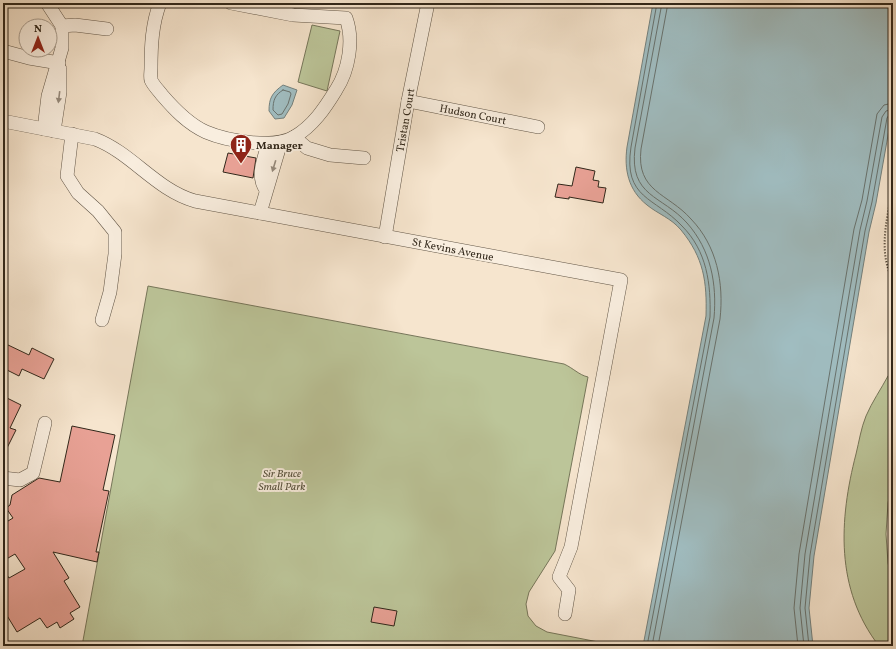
<svg xmlns="http://www.w3.org/2000/svg" width="896" height="649" font-family="Vollkorn,serif">
  <rect width="100%" height="100%" fill="#f6e5ce"/>
  <filter id="stains"><feTurbulence type="fractalNoise" baseFrequency=".005" numOctaves="4"/><feColorMatrix values="0 0 0 0 .2 0 0 0 0 .09 0 0 0 0 .02 0 0 0 .5 -.17"/></filter>
  <radialGradient id="worn" r=".72"><stop offset=".6" stop-color="#630" stop-opacity="0"/><stop offset="1" stop-color="#630" stop-opacity=".3"/></radialGradient>
  <!-- green -->
  <g fill="#bcc599" stroke="#76765a">
    <path d="M312 25 340 31 327 91 298 82Z"/>
    <path d="M148 286 564 364C573 368 579 375 588 377L555 551 529 592 526 604 528 616 536 626 547 632 619 646H82Z"/>
    <path d="M893 370V478L888 503 886 534 888 563 893 584V646H879C835 589 839 520 856 454 859 442 861 428 866 416 872 402 881 389 888 376Z"/>
  </g>
  <!-- water -->
  <g fill="#a0bdc1" stroke="#74817e">
    <path d="M653 3H893V107L876 203 869 232 814 556 809 608 813 646H643L706 316C707 282 704 258 681 230 671 218 658 214 647 205 628 190 624 169 627 147Z"/>
    <path d="M283 85 297 90 292 105 284 118 275 119 269 111C269 98 272 93 283 85Z"/>
  </g>
  <g fill="none" stroke-linecap="round" stroke-linejoin="round">
    <!-- shore -->
    <g stroke="#68726e" stroke-width="1">
      <path d="M283 90 290 92 291 94 288 104 282 114 278 115 273 110C273 100 275 95 283 90Z"/>
      <path d="M647 646 710 317C711 284 707 251 682 226 655 197 623 199 631 147L657 3"/>
      <path d="M652 646 714 318C717 284 711 250 687 223 662 195 629 197 635 148L662 3"/>
      <path d="M658 646 720 319C724 283 717 246 691 219 668 193 636 192 641 149L668 3"/>
      <path d="M798 646 794 608 799 554 854 229 862 200 877 114 884 105 893 103"/>
      <path d="M804 646 800 608 805 554 860 230 867 201 882 117 886 111 893 109"/>
      <path d="M809 646 805 608 810 555 865 231 872 202 887 118 889 115 893 114"/>
    </g>
  </g>
  <!-- building -->
  <g fill="#e8a195" stroke="#31271a">
    <path d="M228 153 256 158 253 178 223 172Z"/>
    <path d="M576 167 595 171 593 180 599 181 598 187 606 188 603 203 569 197V199L555 197 558 184 572 186Z"/>
    <path d="M6 344 29 355 32 348 54 359 44 379 22 369 19 376 3 368V349Z"/>
    <path d="M3 396 21 405 10 428 16 430 3 456Z"/>
    <path d="M72 426 115 435 103 490 109 491 96 552H99L97 562 53 552 69 578 64 581 80 607 70 613 74 619 60 628 57 622 47 628 40 618 17 632 3 609V569L9 578 25 569 15 554 3 561V524L13 518 6 508 10 505 12 495 39 478 60 482Z"/>
    <path d="M374 607 397 611 394 626 371 622Z"/>
  </g>
  <g fill="none" stroke-linecap="round" stroke-linejoin="round">
    <!-- minor casing -->
    <g stroke="#625647" stroke-width="14">
      <g id="minor">
        <path d="M160 3C152 24 151 46 151 68 151 72 150 77 151 80 153 85 159 91 162 95 174 109 188 124 206 132 227 141 274 149 294 137 313 126 325 108 336 90 349 70 354 40 346 18L293 15 231 3"/>
        <path d="M62 26 75 25 107 29"/>
        <path d="M3 51 29 58 59 63"/>
        <path d="M408 101 538 127"/>
        <path d="M3 121 95 139C132 153 156 190 195 201L621 280 571 547 559 577 569 590 565 614"/>
        <path d="M44 129 48 96 62 48V26L47 3"/>
        <path d="M54 131 60 92V69"/>
        <path d="M72 134 67 176 78 193 98 211 115 232V254L110 292 102 320"/>
        <path d="M294 137 307 148 330 155 364 158"/>
        <path d="M266 190C256 176 264 159 268 144"/>
        <path d="M260 213 281 142"/>
        <path d="M385 237 408 101 428 3"/>
        <path d="M3 478 20 480 33 473 45 423"/>
      </g>
    </g>
    <!-- path -->
    <path stroke="#31271a" stroke-width="2" stroke-dasharray="1 2" stroke-linecap="butt" d="M893 184C888 217 877 250 893 281"/>
    <!-- minor -->
    <use href="#minor" stroke="#f9eedf" stroke-width="13"/>
  </g>
  <!-- one-way arrows -->
  <defs><path id="oneway-solid" d="M-6-.8H1V-3.2L6.5 0L1 3.2V.8H-6Z"/></defs>
  <g fill="#958a7c">
    <use href="#oneway-solid" transform="translate(59 97) rotate(97)"/>
    <use href="#oneway-solid" transform="translate(274 166) rotate(107)"/>
  </g>
  <!-- icons -->
  <defs>
    <g id="building-pin" transform="scale(1.15)"><path d="M0 17L-7.5 6A9.5 9.5 0 1 1 7.5 6Z" fill="#8f2418" stroke="#f9eedf"/><path d="M-4-6H4V6H1V3H-1V6H-4ZM-2.5-4.3h1.7v1.8h-1.7ZM.8-4.3h1.7v1.8H.8ZM-2.5-1h1.7V.8h-1.7ZM.8-1h1.7V.8H.8Z" fill="#fff"/></g>
  </defs>
  <g fill-rule="evenodd">
    <use href="#building-pin" x="241" y="145"/>
  </g>
  <g text-anchor="middle" stroke-width="4" stroke-linejoin="round" paint-order="stroke">
    <!-- street labels -->
    <g font-size="11" fill="#31271a" stroke="#f9eedf">
      <text transform="translate(473 114) rotate(11)" y="4">Hudson Court</text>
      <text transform="translate(405 120) rotate(-80)" y="4">Tristan Court</text>
      <text transform="translate(453 249) rotate(11)" y="4">St Kevins Avenue</text>
    </g>
    <!-- poi labels -->
    <g font-size="11" font-weight="bold" fill="#31271a" stroke="#f9eedf" text-anchor="start">
      <text x="256" y="149">Manager</text>
    </g>
    <!-- park labels -->
    <g font-size="11" font-style="italic" fill="#544e3a" stroke="#f9eedf">
      <text x="282" y="477">Sir Bruce<tspan x="282" dy="13">Small Park</tspan></text>
    </g>
  </g>
  <!-- margin -->
  <rect width="896" height="649" fill="none" stroke="#f6e5ce" stroke-width="16"/>
  <rect x="4" y="4" width="888" height="641" fill="none" stroke="#31271a" stroke-width="2"/>
  <rect x="8" y="8" width="880" height="633" fill="none" stroke="#31271a"/>
  <!-- north arrow -->
  <g transform="translate(38 38)"><circle r="19" fill="#f9eedf" stroke="#a99e90"/>
  <path d="M0-3L7 15L0 10L-7 15Z" fill="#8f2418"/>
  <text y="-6" font-size="11" font-weight="bold" text-anchor="middle" fill="#31271a">N</text>
  </g>
  <rect width="100%" height="100%" filter="url(#stains)"/>
  <rect width="100%" height="100%" fill="url(#worn)"/>
</svg>
